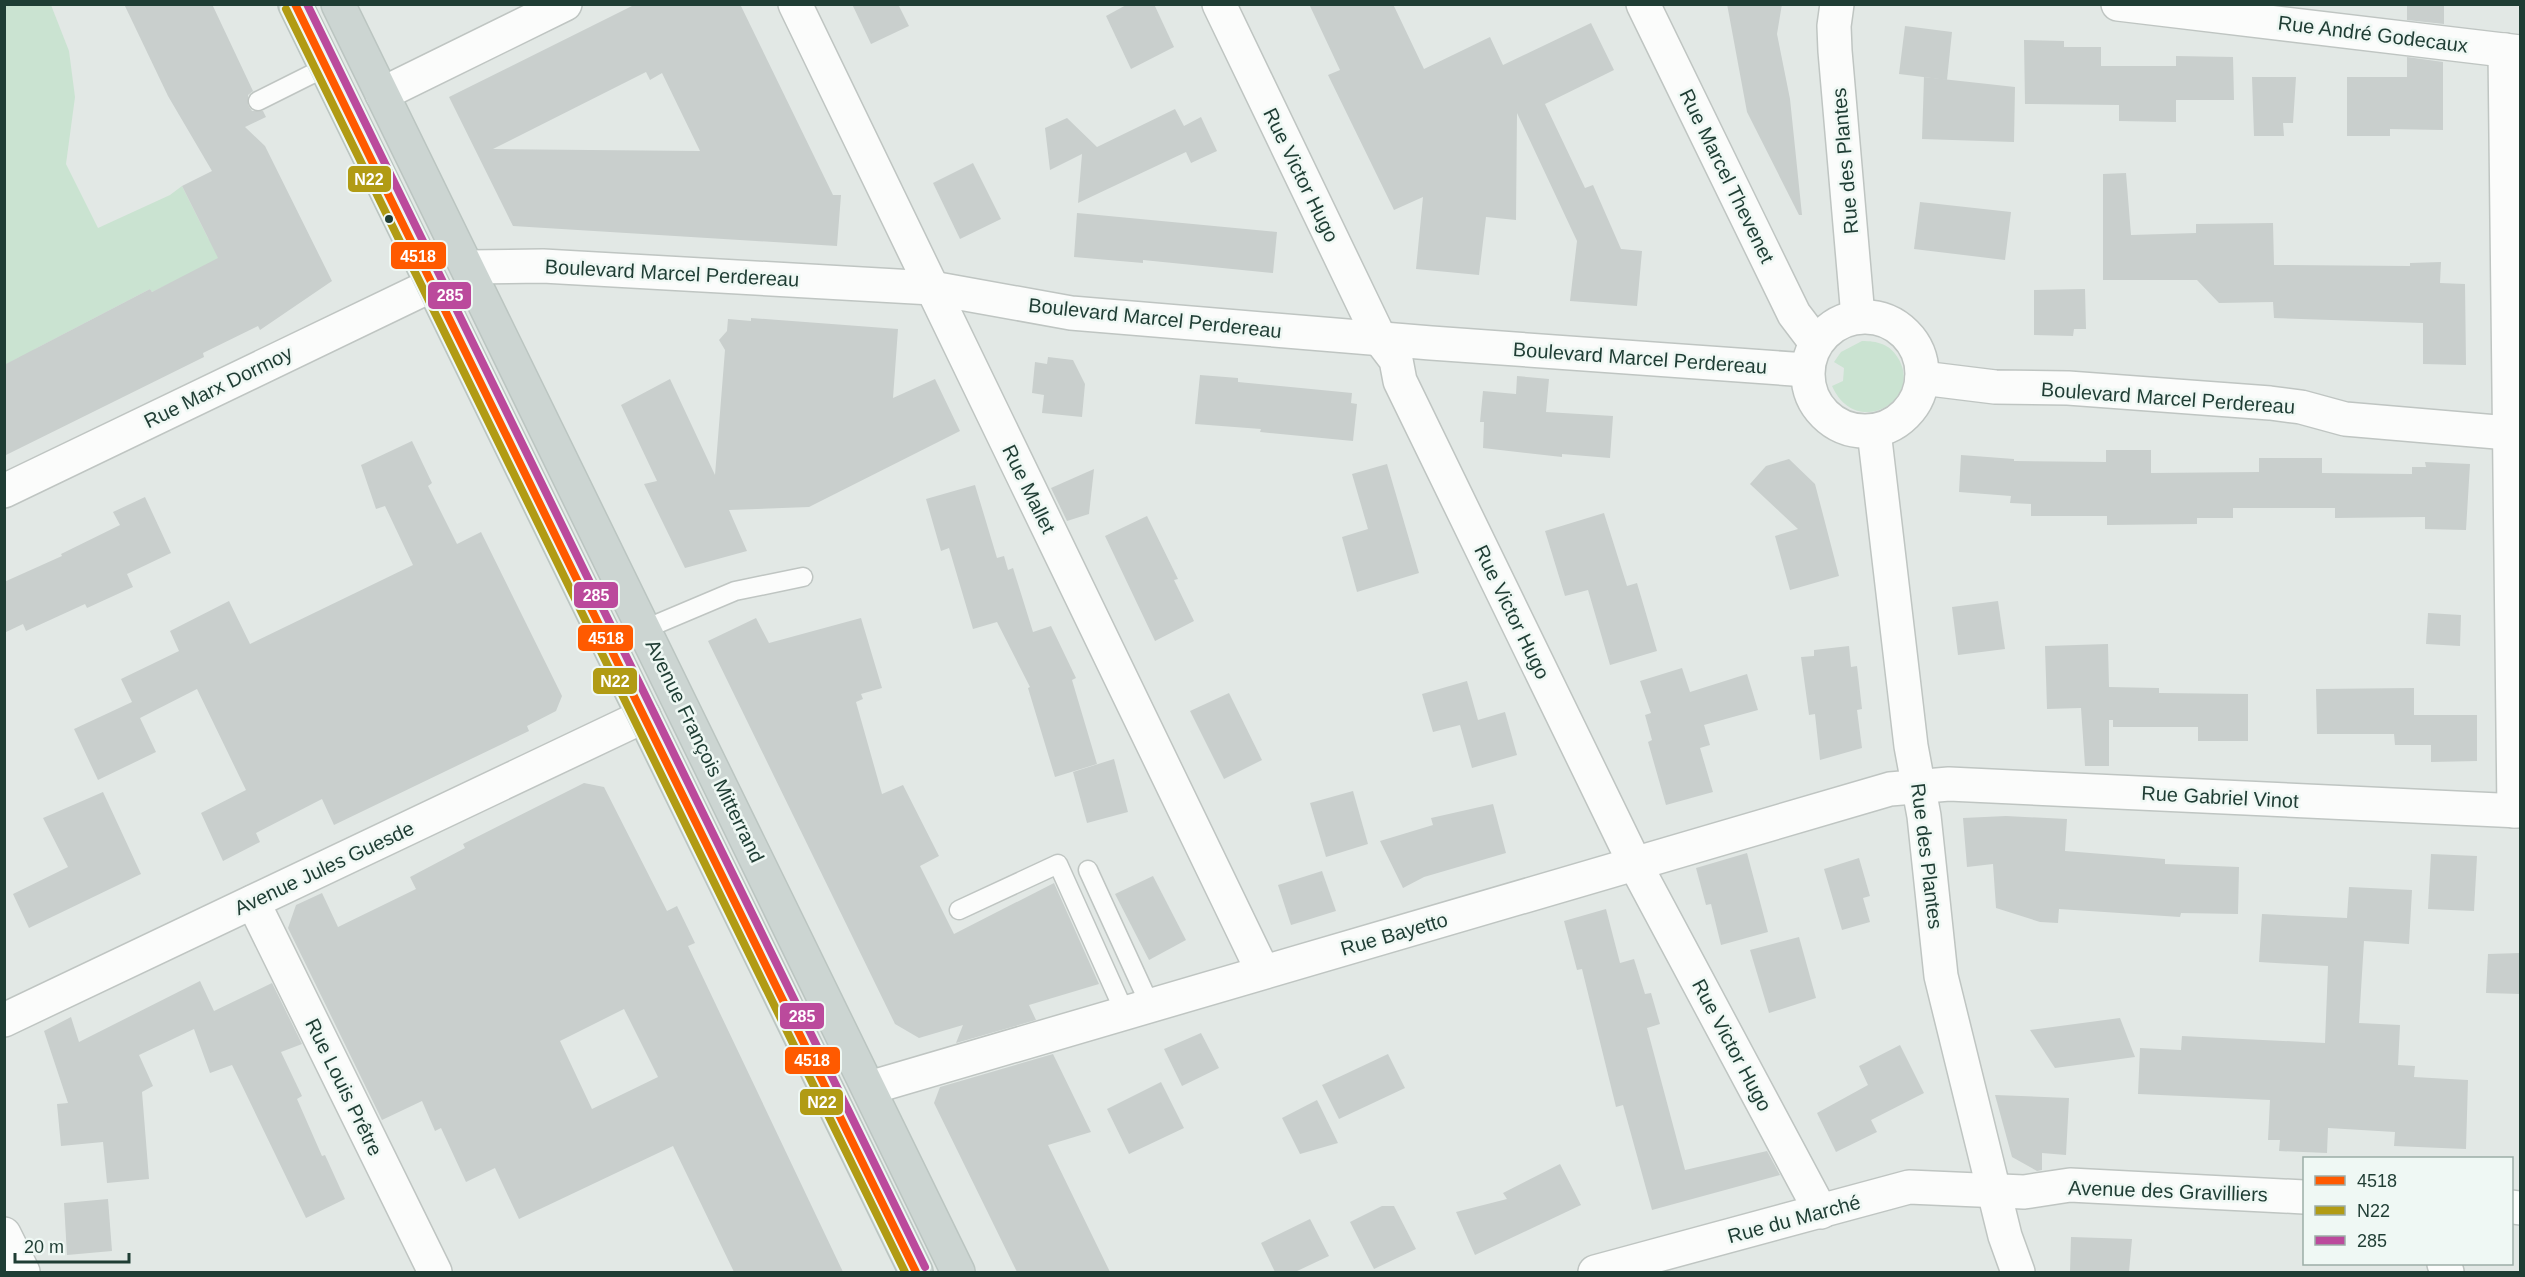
<svg xmlns="http://www.w3.org/2000/svg" width="2525" height="1277" font-family="Arial,sans-serif">
  <rect width="100%" height="100%" fill="#e2e8e5"/>
  <!-- green -->
  <g fill="#cae3d1">
    <path d="M5 5H51L69 51 75 97 66 164 98 228 170 195 182 186 208 238 224 257 152 292 150 289 35 349 23 362 20 357 5 365Z"/>
    <path d="M1862 341C1877 341 1890 344 1898 358 1924 400 1856 440 1832 386L1843 381 1844 368 1834 362 1841 352Z"/>
  </g>
  <!-- building -->
  <g fill="#c9cfcd" fill-rule="evenodd">
    <path d="M124 4H212L253 91 248 95V105L252 111H263L266 117 245 127 265 146 332 281 260 330 258 326 203 353 204 357 4 456V365L150 289 152 292 218 258 182 186 212 171 168 96Z"/>
    <path d="M636 4H740L833 195H841L837 246 513 226 449 97ZM646 72 650 80 662 73 700 151 493 149Z"/>
    <path d="M852 4H898L909 26 871 44Z"/>
    <path d="M1128 4H1154L1174 47 1131 69 1106 16Z"/>
    <path d="M1309 4H1393L1424 69 1490 37 1503 65 1591 23 1614 70 1545 104 1585 188 1593 185 1621 249 1642 251 1637 306 1570 301 1577 241 1517 113 1516 220 1486 217 1479 275 1416 269 1423 197 1394 210 1328 75 1340 70Z"/>
    <path d="M1727 4H1782L1777 34 1790 99 1802 215H1799L1747 112Z"/>
    <path d="M2407 4H2444V24L2407 20Z"/>
    <path d="M1905 26 1952 32 1947 80 1899 74Z"/>
    <path d="M2024 40 2064 41V47H2101V66H2176V56L2233 57 2234 100H2176V122L2119 121V105L2025 104Z"/>
    <path d="M2407 57 2443 62V130L2390 129V136H2347V77H2407Z"/>
    <path d="M1924 77 2015 87 2014 142 1922 139Z"/>
    <path d="M2252 77H2296L2293 123H2283L2284 136H2254Z"/>
    <path d="M1175 109 1184 126 1201 117 1217 151 1191 163 1186 152 1078 203 1082 154 1050 170 1045 128 1067 118 1097 147Z"/>
    <path d="M973 163 1001 219 960 239 933 183Z"/>
    <path d="M2126 173 2131 235 2196 233V224L2273 223 2274 265 2410 266V263L2441 262 2440 283 2465 284 2466 365 2423 364V323L2274 318 2273 302 2219 303 2197 280H2103V174Z"/>
    <path d="M1920 202 2011 212 2005 260 1914 249Z"/>
    <path d="M1077 213 1277 232 1273 273 1143 260V263L1074 257Z"/>
    <path d="M2085 289 2086 329H2074L2073 336 2034 335V290Z"/>
    <path d="M751 318 898 329 893 398 935 379 960 431 809 507 729 510 747 551 685 568 644 484 657 481 621 405 670 379 715 475 725 350 719 340 727 331 728 319 751 321Z"/>
    <path d="M1048 357 1073 360 1085 384 1082 417 1042 413 1044 395 1032 393 1035 362 1047 364Z"/>
    <path d="M1200 375 1238 378V382L1352 393 1351 403 1357 404 1353 441 1260 432 1261 429 1195 424Z"/>
    <path d="M1517 376 1549 379 1546 412 1613 416 1610 458 1562 454V457L1483 448 1484 422H1480L1483 391 1516 394Z"/>
    <path d="M412 441 432 483 428 486 457 544 481 532 562 696 556 711 527 726 529 731 334 825 322 799 256 833 260 842 223 861 201 813 246 790 197 689 140 718 156 752 98 780 74 729 132 702 121 679 179 651 170 631 229 601 250 644 413 565 385 506 376 509 361 465Z"/>
    <path d="M2106 450H2151V473L2259 472V458H2322V473L2412 474V467H2426L2425 462 2470 464 2466 530 2425 529V517L2335 518V508H2233V518H2197V524L2107 525V516H2031V504L2010 503 2011 496 1959 492 1961 455 2014 459V461L2106 462Z"/>
    <path d="M1789 459 1815 484 1839 576 1790 590 1775 536 1798 529 1750 484 1766 466Z"/>
    <path d="M1387 464 1419 573 1357 592 1342 537 1368 529 1352 474Z"/>
    <path d="M1094 469 1089 514 1067 521 1051 488Z"/>
    <path d="M975 485 997 558 1004 556 1008 570 1013 568 1033 632 1051 626 1076 678 1072 680 1097 764 1055 777 1028 688 1030 687 997 622 973 629 949 548 941 551 926 499Z"/>
    <path d="M145 497 171 553 127 574 133 587 87 608 85 604 26 631 23 624 4 633V582L62 556 61 554 120 525 113 512Z"/>
    <path d="M1604 513 1627 586 1637 583 1657 651 1610 665 1588 590 1565 596 1545 531Z"/>
    <path d="M1147 516 1178 579 1174 580 1194 621 1155 641 1105 536Z"/>
    <path d="M1998 601 2005 649 1958 655 1952 607Z"/>
    <path d="M2428 613 2461 615 2460 646 2426 644Z"/>
    <path d="M756 618 769 643 861 618 882 688 861 694 863 699 856 702 882 794 903 785 939 856 920 866 954 934 1054 883 1099 984 1029 1005 1036 1020 956 1043 963 1025 919 1038 895 1024 708 641Z"/>
    <path d="M2108 644 2109 687 2159 688V693L2248 694V741H2198V727H2113V720H2109V766H2085L2081 708 2047 709 2045 646Z"/>
    <path d="M1849 646 1851 667 1857 666 1862 709 1857 710 1862 748 1820 760 1815 714 1809 715 1801 657 1814 656V650Z"/>
    <path d="M1682 668 1690 692 1747 674 1758 710 1704 725 1710 745 1700 748 1713 792 1666 805 1648 742 1652 740 1645 715 1651 713 1640 681Z"/>
    <path d="M1467 681 1478 720 1505 712 1517 755 1472 768 1460 725 1433 732 1422 694Z"/>
    <path d="M2414 688V715H2477V761L2431 762V745H2395L2394 734H2317L2316 689Z"/>
    <path d="M1229 693 1262 760 1224 779 1190 711Z"/>
    <path d="M1114 759 1128 812 1087 823 1073 772Z"/>
    <path d="M584 783 604 787 667 911 677 906 695 943 688 946 843 1272H734L673 1146 519 1219 495 1168 466 1182 441 1128 435 1131 422 1101 382 1120 288 928 296 905 322 893 338 927 416 889 410 877 465 848 463 844ZM624 1009 658 1077 592 1109 560 1041Z"/>
    <path d="M1353 791 1368 844 1326 857 1310 803Z"/>
    <path d="M103 792 141 874 29 928 13 894 68 867 43 818Z"/>
    <path d="M1493 804 1506 853 1424 877 1403 888 1380 841 1433 825 1431 818Z"/>
    <path d="M2006 816 2067 819 2065 851 2165 859V864L2239 867 2238 914 2181 913 2180 917 2059 909 2058 923 2040 922 1996 908 1993 864 1967 867 1963 818Z"/>
    <path d="M1747 853 1768 932 1721 945 1711 904 1706 905 1696 868Z"/>
    <path d="M2431 854 2477 856 2474 911 2428 909Z"/>
    <path d="M1859 858 1870 896 1863 898 1870 922 1842 930 1824 869Z"/>
    <path d="M1322 871 1336 911 1291 925 1278 885Z"/>
    <path d="M1153 876 1186 940 1149 960 1115 894Z"/>
    <path d="M2349 887 2412 890 2409 944 2364 941 2359 1023 2400 1025 2398 1065 2415 1066 2414 1077 2468 1080 2466 1149 2394 1146 2395 1132 2328 1128 2327 1153 2279 1151 2280 1140H2268L2270 1100 2138 1094 2140 1048 2181 1050 2182 1036 2325 1043 2328 966 2259 962 2262 914 2347 918Z"/>
    <path d="M1606 909 1620 963 1634 959 1645 994 1651 993 1660 1024 1647 1028 1685 1170 1767 1151 1780 1175 1652 1210 1623 1105 1616 1107 1582 969 1577 970 1564 921Z"/>
    <path d="M1799 937 1816 998 1769 1013 1750 950Z"/>
    <path d="M2520 953V994L2486 993 2488 954Z"/>
    <path d="M200 981 214 1011 272 983 302 1044 281 1052 302 1096 297 1099 322 1156 325 1155 345 1199 306 1218 232 1065 210 1073 194 1029 139 1055 153 1086 142 1092 149 1179 107 1183 103 1142 61 1146 57 1104 68 1103 44 1031 71 1017 79 1042Z"/>
    <path d="M2120 1018 2135 1057 2055 1068 2030 1030Z"/>
    <path d="M1201 1033 1219 1068 1182 1086 1164 1049Z"/>
    <path d="M1900 1045 1924 1093 1871 1120 1877 1132 1836 1152 1817 1113 1868 1085 1859 1066Z"/>
    <path d="M1053 1054 1091 1132 1048 1145 1110 1272H1017L934 1103 940 1087Z"/>
    <path d="M1388 1054 1405 1088 1339 1119 1322 1085Z"/>
    <path d="M1161 1082 1184 1128 1129 1154 1107 1109Z"/>
    <path d="M1995 1095 2069 1098 2066 1155 2042 1153V1170L2037 1171 2012 1157Z"/>
    <path d="M1317 1100 1338 1143 1300 1154 1282 1118Z"/>
    <path d="M1560 1164 1581 1205 1475 1255 1456 1212 1507 1199 1503 1193Z"/>
    <path d="M108 1199 112 1251 67 1255 64 1203Z"/>
    <path d="M1382 1206H1394L1416 1249 1374 1269 1350 1222Z"/>
    <path d="M1310 1219 1329 1256 1295 1272H1275L1261 1243Z"/>
    <path d="M2071 1237 2132 1239 2129 1272H2070Z"/>
  </g>
  <g fill="none" stroke-linecap="round" stroke-linejoin="round">
    <!-- service casing -->
    <g stroke="#bfc5c2" stroke-width="21">
      <g id="service">
        <path d="M258 101 326 67"/>
        <path d="M645 629 735 591 803 577"/>
        <path d="M1088 870 1150 1005"/>
        <path d="M959 910 1058 864 1125 1013"/>
      </g>
    </g>
    <!-- minor casing -->
    <g stroke="#bfc5c2" stroke-width="36">
      <g id="minor">
        <path d="M795 4 1263 972"/>
        <path d="M1219 4 1380 339 1396 360 1400 381 1635 864 1821 1212"/>
        <path d="M1643 4 1794 314 1816 343"/>
        <path d="M1837 4 1834 26 1835 51 1858 317"/>
        <path d="M2118 4 2520 52"/>
        <path d="M2505 50 2514 811"/>
        <path d="M382 94 565 4"/>
        <path d="M468 267 543 266 932 288 1071 313 1431 343 1807 370"/>
        <circle cx="1865" cy="374" r="57"/>
        <path d="M1922 378 1995 387 2068 388 2270 403 2301 407 2345 419 2520 434"/>
        <path d="M1874 431 1911 746 1924 816 1941 976 2005 1236 2018 1272"/>
        <path d="M4 491 432 285"/>
        <path d="M253 902 435 1272"/>
        <path d="M4 1020 644 716"/>
        <path d="M869 1088 1890 789 1949 784 2520 811"/>
        <path d="M2512 1207 2520 1208"/>
        <path d="M4 1234 23 1272"/>
        <path d="M2444 1264 2447 1272"/>
        <path d="M1595 1272 1909 1187 2024 1192 2070 1185 2304 1197"/>
      </g>
    </g>
    <!-- primary casing -->
    <g stroke="#bbc5c1" stroke-width="36">
      <g id="primary">
        <path d="M295 4 916 1272"/>
        <path d="M338 4 958 1272"/>
      </g>
    </g>
    <!-- service -->
    <use href="#service" stroke="#fbfcfb" stroke-width="18"/>
    <!-- minor -->
    <use href="#minor" stroke="#fbfcfb" stroke-width="33"/>
    <!-- primary -->
    <use href="#primary" stroke="#ccd5d2" stroke-width="33"/>
    <!-- bus-1 casing -->
    <g stroke="#eff8f4" stroke-width="12">
      <path id="bus-1" d="M295 4 916 1272"/>
    </g>
    <!-- bus-2 casing -->
    <g stroke="#eff8f4" stroke-width="12">
      <path id="bus-2" d="M286 9 905 1272"/>
    </g>
    <!-- bus-3 casing -->
    <g stroke="#eff8f4" stroke-width="12">
      <path id="bus-3" d="M307 4 925 1267"/>
    </g>
    <!-- bus-1 -->
    <use href="#bus-1" stroke="#ff5a00" stroke-width="8"/>
    <!-- bus-2 -->
    <use href="#bus-2" stroke="#b19b14" stroke-width="8"/>
    <!-- bus-3 -->
    <use href="#bus-3" stroke="#bb4a9c" stroke-width="8"/>
  </g>
  <!-- markers -->
  <circle fill="#1f3d34" stroke="#eff8f4" stroke-width="2" cx="389" cy="219" r="5"/>
  <g text-anchor="middle" stroke-width="5" stroke-linejoin="round" paint-order="stroke">
    <!-- street labels -->
    <g font-size="20" fill="#1f3d34" stroke="#eff8f4">
      <text transform="translate(2373 34) rotate(7)" y="7">Rue André Godecaux</text>
      <text transform="translate(1845 161) rotate(-95)" y="7">Rue des Plantes</text>
      <text transform="translate(1301 175) rotate(64)" y="7">Rue Victor Hugo</text>
      <text transform="translate(1727 176) rotate(64)" y="7">Rue Marcel Thevenet</text>
      <text transform="translate(672 273) rotate(3)" y="7">Boulevard Marcel Perdereau</text>
      <text transform="translate(1155 318) rotate(6)" y="7">Boulevard Marcel Perdereau</text>
      <text transform="translate(1640 358) rotate(4)" y="7">Boulevard Marcel Perdereau</text>
      <text transform="translate(218 387) rotate(-26)" y="7">Rue Marx Dormoy</text>
      <text transform="translate(2168 398) rotate(4)" y="7">Boulevard Marcel Perdereau</text>
      <text transform="translate(1029 489) rotate(64)" y="7">Rue Mallet</text>
      <text transform="translate(1512 612) rotate(64)" y="7">Rue Victor Hugo</text>
      <text transform="translate(705 751) rotate(64)" y="7">Avenue François Mitterrand</text>
      <text transform="translate(2220 797) rotate(3)" y="7">Rue Gabriel Vinot</text>
      <text transform="translate(1927 856) rotate(83)" y="7">Rue des Plantes</text>
      <text transform="translate(324 868) rotate(-25)" y="7">Avenue Jules Guesde</text>
      <text transform="translate(1394 934) rotate(-16)" y="7">Rue Bayetto</text>
      <text transform="translate(1732 1045) rotate(62)" y="7">Rue Victor Hugo</text>
      <text transform="translate(344 1087) rotate(64)" y="7">Rue Louis Prêtre</text>
      <text transform="translate(2168 1191) rotate(2)" y="7">Avenue des Gravilliers</text>
      <text transform="translate(1794 1219) rotate(-15)" y="7">Rue du Marché</text>
    </g>
  </g>
  <g stroke="#eff8f4" stroke-width="2">
    <rect x="347" y="165" width="45" height="28" rx="6" fill="#b19b14"/>
    <rect x="390" y="241" width="57" height="29" rx="6" fill="#ff5a00"/>
    <rect x="427" y="281" width="45" height="29" rx="6" fill="#bb4a9c"/>
    <rect x="573" y="581" width="46" height="28" rx="6" fill="#bb4a9c"/>
    <rect x="577" y="624" width="57" height="28" rx="6" fill="#ff5a00"/>
    <rect x="592" y="667" width="46" height="28" rx="6" fill="#b19b14"/>
    <rect x="779" y="1002" width="46" height="28" rx="6" fill="#bb4a9c"/>
    <rect x="784" y="1046" width="57" height="29" rx="6" fill="#ff5a00"/>
    <rect x="799" y="1088" width="45" height="28" rx="6" fill="#b19b14"/>
  </g>
  <g font-size="16" text-anchor="middle" font-weight="bold" fill="#fff">
    <text x="369" y="185">N22</text>
    <text x="418" y="262">4518</text>
    <text x="450" y="301">285</text>
    <text x="596" y="601">285</text>
    <text x="606" y="644">4518</text>
    <text x="615" y="687">N22</text>
    <text x="802" y="1022">285</text>
    <text x="812" y="1066">4518</text>
    <text x="822" y="1108">N22</text>
  </g>
  <!-- border -->
  <rect width="2525" height="1277" fill="none" stroke="#1f3d34" stroke-width="12"/>
  <!-- legend -->
  <rect x="2303" y="1157" width="210" height="108" fill="#eff8f4" stroke="#9cada7" stroke-width="1.5"/>
  <rect x="2315" y="1176" width="30" height="9" fill="#ff5a00" stroke="#9cada7" stroke-width="1.5"/>
  <text x="2357" y="1187" font-size="18" fill="#1f3d34">4518</text>
  <rect x="2315" y="1206" width="30" height="9" fill="#b19b14" stroke="#9cada7" stroke-width="1.5"/>
  <text x="2357" y="1217" font-size="18" fill="#1f3d34">N22</text>
  <rect x="2315" y="1236" width="30" height="9" fill="#bb4a9c" stroke="#9cada7" stroke-width="1.5"/>
  <text x="2357" y="1247" font-size="18" fill="#1f3d34">285</text>
  <!-- scale -->
  <path d="M15 1253v9h114v-9" fill="none" stroke="#1f3d34" stroke-width="3"/>
  <text x="24" y="1253" font-size="18" fill="#1f3d34" stroke="#eff8f4" stroke-width="4.5" paint-order="stroke">20 m</text>
</svg>
